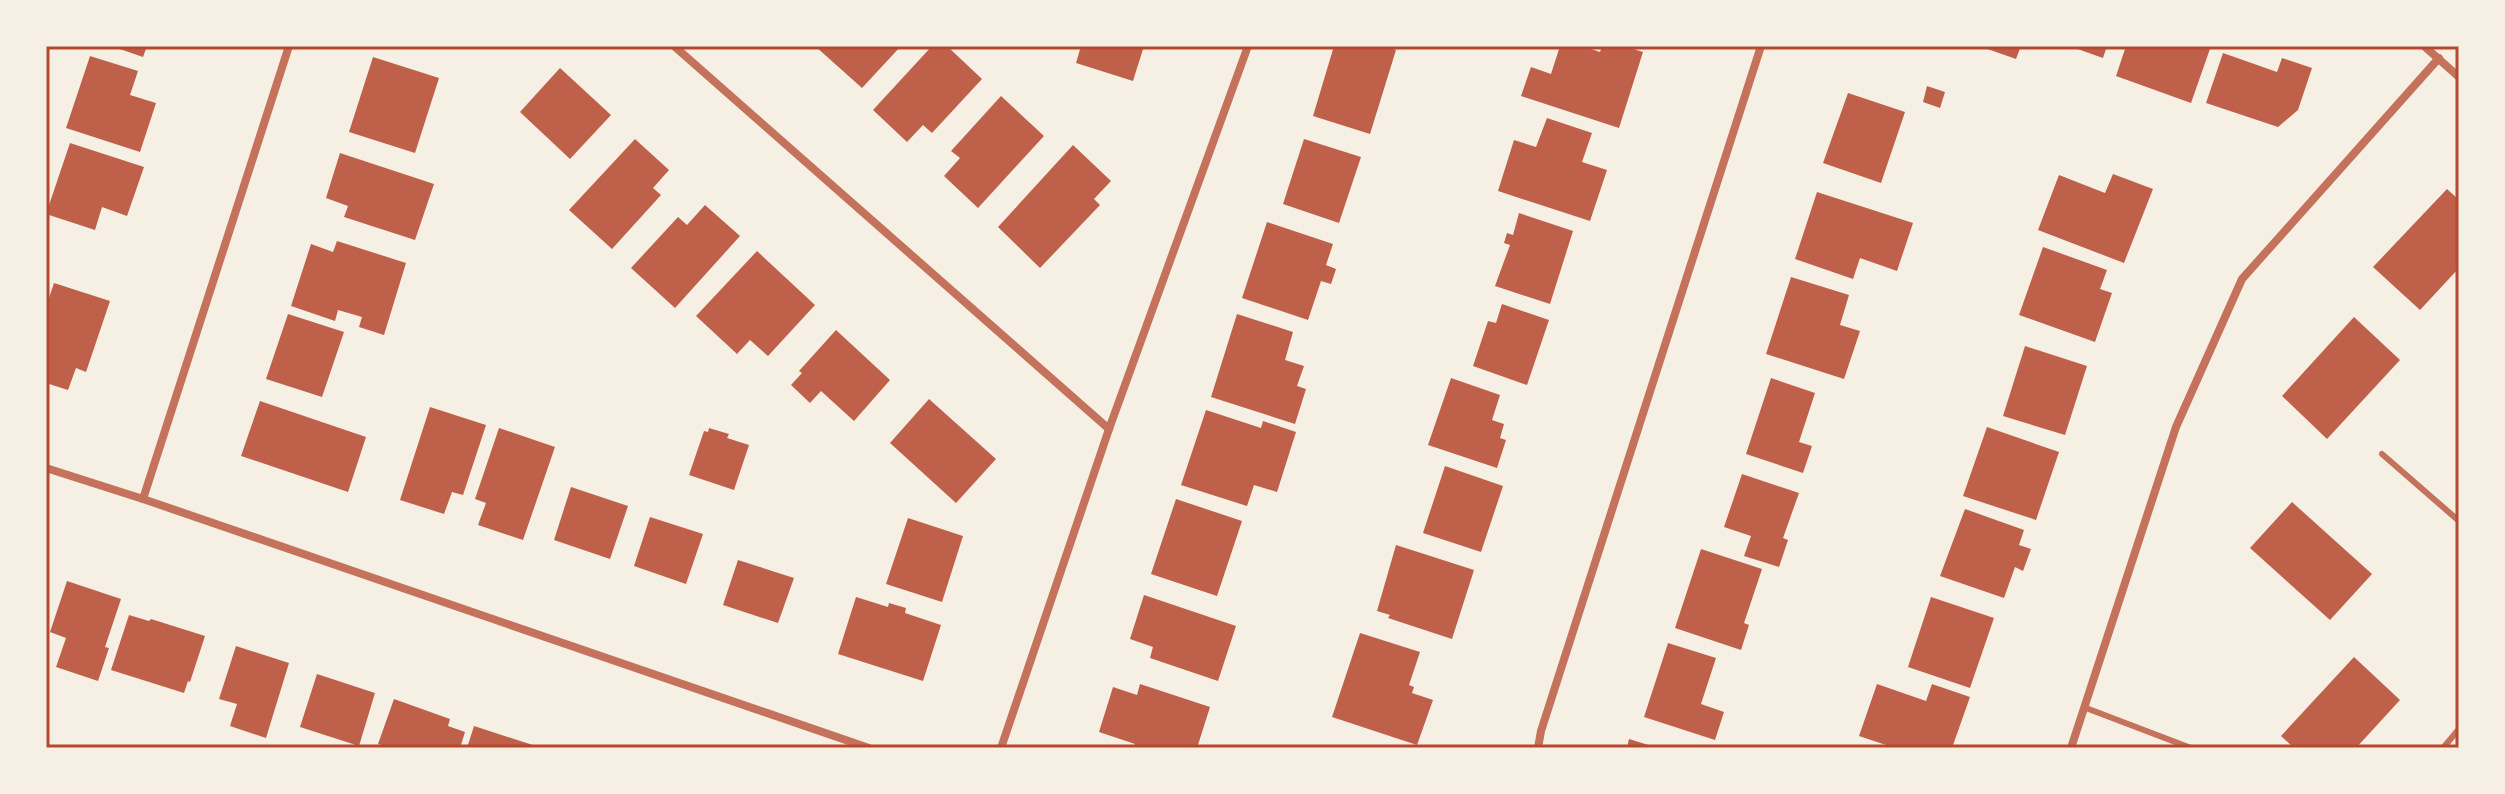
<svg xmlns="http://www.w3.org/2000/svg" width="2505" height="794" font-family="Merriweather,serif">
  <rect width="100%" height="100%" fill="#f6efe4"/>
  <!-- building -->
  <g fill="#bf614a">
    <path d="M111 46H147L143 57Z"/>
    <path d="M815 46H901L862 88Z"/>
    <path d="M932 46H947L982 79 932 133 923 125 907 142 873 110Z"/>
    <path d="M1081 46H1144L1133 81 1076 63Z"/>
    <path d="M1334 46H1382L1396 50 1370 134 1313 116Z"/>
    <path d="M1560 46H1582L1600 52 1602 46H1624L1643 52 1619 128 1521 96 1531 67 1551 74Z"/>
    <path d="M1979 46H2021L2016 59Z"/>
    <path d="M2069 46H2107L2103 58Z"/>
    <path d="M2126 46H2211L2191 103 2116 76Z"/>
    <path d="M2223 53 2277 72 2282 58 2312 68 2298 110 2278 127 2206 103Z"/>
    <path d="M90 56 138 71 130 95 156 103 140 152 66 128Z"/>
    <path d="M373 57 439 78 415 153 349 132Z"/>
    <path d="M560 68 611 115 570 159 520 112Z"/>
    <path d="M1927 86 1945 92 1940 108 1923 102Z"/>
    <path d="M1848 93 1905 112 1881 183 1823 163Z"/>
    <path d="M1001 96 1044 136 978 208 944 176 960 158 951 151Z"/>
    <path d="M1547 118 1592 133 1582 162 1607 170 1590 221 1498 191 1514 140 1536 147Z"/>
    <path d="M635 139 669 170 653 188 661 195 612 249 569 210Z"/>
    <path d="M1304 139 1361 157 1339 223 1283 204Z"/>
    <path d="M70 143 144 167 127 216 102 207 95 230 46 214Z"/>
    <path d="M1073 145 1111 181 1094 199 1100 205 1040 268 998 227Z"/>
    <path d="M340 153 434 184 415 240 344 217 348 206 326 198Z"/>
    <path d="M2113 174 2153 189 2124 263 2038 230 2059 175 2105 193Z"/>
    <path d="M2447 189 2459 200V268L2420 310 2373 267Z"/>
    <path d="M1817 192 1913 223 1897 271 1860 258 1853 279 1795 259Z"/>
    <path d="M705 205 740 236 675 308 631 268 678 217 687 225Z"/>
    <path d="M1519 213 1573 231 1550 304 1495 286 1510 245 1504 243 1507 233 1513 235Z"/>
    <path d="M1267 222 1333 244 1326 265 1336 269 1331 284 1321 281 1308 320 1242 298Z"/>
    <path d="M337 241 406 263 384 335 359 327 362 317 338 310 335 321 291 306 311 244 333 252Z"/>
    <path d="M2043 247 2107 270 2100 289 2112 293 2095 342 2019 315Z"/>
    <path d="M757 251 815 305 768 356 750 340 737 354 696 316Z"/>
    <path d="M1791 277 1849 295 1840 325 1860 331 1844 379 1766 354Z"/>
    <path d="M54 283 110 301 86 372 76 368 68 390 46 383V307Z"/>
    <path d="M1502 304 1549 320 1527 385 1473 366 1488 321 1496 323Z"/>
    <path d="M288 314 344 332 322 397 266 379Z"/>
    <path d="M1237 314 1293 332 1285 360 1304 366 1297 386 1306 389 1295 424 1211 397Z"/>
    <path d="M2354 317 2400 360 2327 439 2282 396Z"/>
    <path d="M836 330 890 380 854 421 821 391 810 403 791 385 802 373 799 371Z"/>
    <path d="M2025 346 2087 366 2065 435 2003 416Z"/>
    <path d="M1451 378 1500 395 1492 420 1504 424 1500 438 1506 440 1497 468 1428 445Z"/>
    <path d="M1771 378 1815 393 1799 442 1812 446 1803 473 1746 454Z"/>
    <path d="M929 399 996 459 956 503 890 443Z"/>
    <path d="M260 401 366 437 348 492 241 456Z"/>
    <path d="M430 407 486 425 463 495 452 492 444 514 400 500Z"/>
    <path d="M1206 410 1261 428 1263 421 1296 432 1277 492 1254 485 1247 506 1181 485Z"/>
    <path d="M1987 427 2059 452 2036 520 1963 496Z"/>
    <path d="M499 428 555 447 523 540 478 525 486 503 475 499Z"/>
    <path d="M709 428 729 434 727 438 749 445 734 490 689 475 704 431 708 432Z"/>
    <path d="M1445 466 1503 486 1481 552 1423 533Z"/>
    <path d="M1742 474 1799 493 1783 538 1788 540 1779 567 1744 556 1751 536 1724 527Z"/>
    <path d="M571 487 628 506 610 559 554 540Z"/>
    <path d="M1176 499 1242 521 1217 596 1151 574Z"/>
    <path d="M2292 502 2372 574 2330 620 2250 548Z"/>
    <path d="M1965 509 2024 530 2019 545 2031 549 2023 571 2015 567 2004 598 1940 576Z"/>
    <path d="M650 517 703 534 686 584 634 566Z"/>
    <path d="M908 518 963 536 942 602 886 584Z"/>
    <path d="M1396 545 1474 570 1452 639 1388 618 1390 615 1377 611Z"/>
    <path d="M1701 549 1762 569 1744 623 1749 625 1741 650 1675 628Z"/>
    <path d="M738 560 794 578 778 623 723 605Z"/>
    <path d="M67 581 121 599 105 647 109 648 98 681 56 667 66 638 50 632Z"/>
    <path d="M1144 595 1236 626 1218 681 1150 658 1153 647 1130 639Z"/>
    <path d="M856 597 888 607 889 603 906 608 905 613 941 625 923 681 838 654Z"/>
    <path d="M1931 597 1994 618 1970 688 1908 667Z"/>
    <path d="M129 615 149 621 151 619 205 636 190 682 188 681 184 693 111 670Z"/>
    <path d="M1360 633 1420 652 1409 685 1414 687 1412 693 1433 700 1417 745 1332 717Z"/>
    <path d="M1668 643 1716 658 1701 704 1724 712 1715 740 1644 717Z"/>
    <path d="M236 646 289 663 266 738 230 726 237 704 219 699Z"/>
    <path d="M2354 657 2400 700 2356 748H2294L2281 736Z"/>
    <path d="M317 674 375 693 359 746 300 727Z"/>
    <path d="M1140 684 1210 707 1197 748H1134L1135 744 1099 732 1113 687 1137 695Z"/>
    <path d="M1877 684 1926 701 1932 684 1970 697 1952 748H1895L1859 736Z"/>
    <path d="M394 699 450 719 448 726 465 732 460 748H391L378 744Z"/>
    <path d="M474 726 539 747V748H467Z"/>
    <path d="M1629 739 1655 747V748H1627Z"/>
  </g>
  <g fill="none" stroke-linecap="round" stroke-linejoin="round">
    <!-- service -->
    <g stroke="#c5725c" stroke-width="6">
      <path d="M2382 454 2459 521"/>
      <path d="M2086 708 2191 748"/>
      <path d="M2443 748 2459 729"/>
    </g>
    <!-- minor -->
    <g stroke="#c5725c" stroke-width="8">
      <path d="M674 46 1109 429"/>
      <path d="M2424 46 2459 77"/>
      <path d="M46 468 143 499 869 748"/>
      <path d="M143 499 289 46"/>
      <path d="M1001 748 1109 429 1248 46"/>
      <path d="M1538 748 1541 731 1761 46"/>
      <path d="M2071 748 2176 427 2242 279 2439 58"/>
    </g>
  </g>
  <!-- border -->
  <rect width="2505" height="794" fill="none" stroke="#f6efe4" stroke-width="96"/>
  <rect x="48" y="48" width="2409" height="698" fill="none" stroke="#b5482f" stroke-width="3"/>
</svg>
